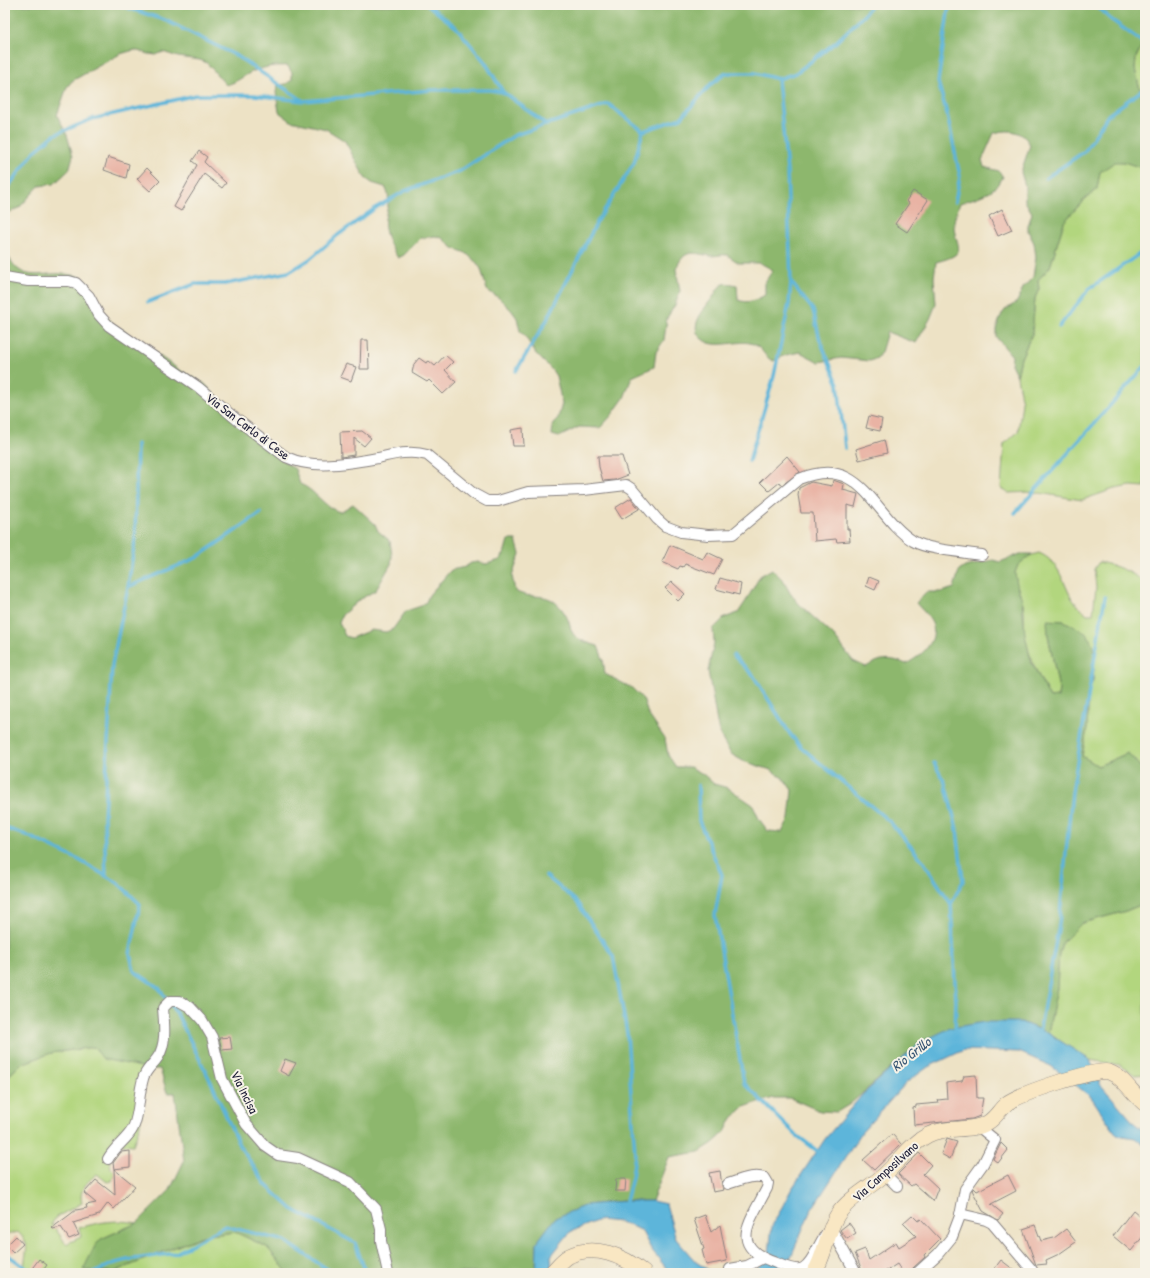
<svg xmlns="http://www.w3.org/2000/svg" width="1150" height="1278" font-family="'Patrick Hand',sans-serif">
  <rect width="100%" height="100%" fill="#f7f3e8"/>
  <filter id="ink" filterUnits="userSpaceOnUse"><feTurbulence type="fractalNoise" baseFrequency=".025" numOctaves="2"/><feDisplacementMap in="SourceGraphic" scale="8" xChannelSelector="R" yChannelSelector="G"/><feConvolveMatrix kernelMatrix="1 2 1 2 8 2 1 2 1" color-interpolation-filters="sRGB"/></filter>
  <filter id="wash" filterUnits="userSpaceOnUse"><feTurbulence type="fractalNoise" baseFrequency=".012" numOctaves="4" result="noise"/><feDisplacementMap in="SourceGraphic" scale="16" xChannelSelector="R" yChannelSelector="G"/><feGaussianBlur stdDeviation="0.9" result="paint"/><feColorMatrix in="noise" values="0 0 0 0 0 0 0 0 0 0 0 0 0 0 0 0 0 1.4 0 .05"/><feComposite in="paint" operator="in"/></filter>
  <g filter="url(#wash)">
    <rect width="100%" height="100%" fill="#ede2c5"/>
    <!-- green -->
    <g fill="#b2d67e" stroke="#6a7c5c">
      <path d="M1145 39V111L1135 69 1136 58Z"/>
      <path d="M1115 161 1124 162 1145 169V487L1131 486 1114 489 1082 500 1033 492 1008 493 1001 488 1004 444 1018 432 1022 403 1017 377 1021 358 1032 334 1035 298 1039 289 1038 280 1050 267 1064 222 1083 201 1097 189 1100 171Z"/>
      <path d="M1039 553C1058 561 1062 579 1070 595 1074 603 1081 609 1087 614H1093L1096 587 1094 569 1099 562C1117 566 1131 571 1145 583V772L1128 753 1098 766 1082 756 1087 729 1089 690 1093 681 1095 653 1088 635 1064 621H1056L1048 635 1059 689 1058 697 1050 698C1040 678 1029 659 1025 636 1023 624 1026 611 1022 599 1020 591 1014 582 1015 573 1016 561 1030 555 1039 553Z"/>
      <path d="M1145 903V1074L1135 1075 1120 1065 1090 1060 1048 1033 1057 988 1059 953 1062 943 1082 923 1126 911Z"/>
      <path d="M94 1047 151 1069 145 1078 140 1125 133 1145 114 1143 108 1151 111 1169 115 1172 112 1181 107 1182 97 1174C88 1181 78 1190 82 1203L55 1218 52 1224 66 1244 81 1237 79 1228C99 1222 116 1219 137 1223L101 1239 114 1272 202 1236 235 1232 267 1247 288 1273H24C25 1269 24 1265 25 1260 27 1246 29 1243 18 1232L8 1234 5 1238V1079L21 1064 51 1053Z"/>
    </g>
    <!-- forest -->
    <g fill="#8db76d" stroke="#586c54">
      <path d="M5 5H1145V39L1136 57 1135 69 1145 111V169L1124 162H1115L1100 172 1097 189 1083 201 1064 222 1050 267 1038 280 1039 289 1035 298 1032 334 1021 358 1017 376 1011 364 1012 356 996 337V329L1001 316 1005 310 1017 302 1023 288 1033 277 1036 257 1034 243 1028 231V226L1032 213 1025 201V186L1021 172 1030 145C1023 130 1009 129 994 133L982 160 984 167 999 171 1003 177C994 194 977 197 960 203 958 209 954 218 954 224 954 247 972 253 936 262L934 278 936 304 930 319 916 343 887 332 881 352 877 358 870 361 841 358 819 362 800 352 786 355 773 361C764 357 761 345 750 343 735 340 715 350 702 339 687 327 705 308 713 297 716 293 717 288 722 285 727 282 732 284 737 285L738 300C748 304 756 300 765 295V282L773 270 760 263H739L727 255C722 254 715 256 711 256 692 253 685 248 676 269L680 291 675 305 667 318 664 340 656 352 654 367 632 377 624 398 611 416 600 428 579 427 559 437 552 435 553 423 558 418 562 404 556 376 552 370 536 354 525 336 520 331 517 318 512 311 499 298 487 290 481 269 477 263 466 253 453 248 442 238 435 236 421 238 404 255 398 258C392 249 387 240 385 229 382 215 394 202 385 187L372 183 365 178 345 141 326 129 291 121 279 112 276 92 278 85 286 84 292 80V73L288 66C276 65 265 67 254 71 244 75 238 82 226 85L207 63 200 60 178 57 163 52 156 55 149 54 134 50 120 54 72 81 67 87 57 115 67 135 73 156 69 170 54 184 39 186 19 208 5 214Z"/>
      <path d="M5 250C21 285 36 272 66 274 71 275 77 275 81 278 95 287 100 311 112 323L181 371 205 384 220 401 234 411 254 440 295 469 300 484C316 490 324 508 340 512L353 504 375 524 378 531 390 541 392 556 391 564 376 590 359 600 342 615 339 622 345 636 351 638 371 630 386 632 393 629 406 611 421 606 426 602 429 595 451 570 465 567 471 563 478 562 486 564 500 560 504 554 508 540H516L520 554 512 576 515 591C532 601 546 590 560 607 579 629 559 635 598 646L603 659 605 674 632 688 643 699 648 714 665 739 668 755 676 767H690L703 774 714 784 728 788 753 805 759 819 768 831 782 832 789 819 792 790 784 779 771 770 743 761 731 754 723 741 718 728 708 671 714 643 713 629 724 618 738 613 746 601 760 576 772 569 783 580 790 593 800 605 834 636 853 661 866 667C881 658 890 657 906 664 919 657 937 644 933 626 931 618 921 609 916 603L926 592H941L954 588 959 571 965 567 993 560 1000 562 1020 554H1032L1018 565 1015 573 1018 590 1022 598 1025 635 1031 661 1050 698 1058 697 1059 689 1048 635 1047 620 1064 621 1081 630 1088 635 1092 644 1095 653 1093 681 1089 690 1087 729 1082 756 1098 766 1128 753 1145 772V903L1126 911 1082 923 1062 943 1059 953 1057 988 1048 1033 1021 1022 921 1042 850 1104 837 1112 820 1111 790 1098H774L759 1102 744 1107 732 1118 725 1132 713 1143 699 1152 669 1157 652 1201H624L586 1205 537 1242 536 1273H288L267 1247 235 1232 202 1236 114 1272 83 1270 95 1246 101 1239 137 1223 170 1190 184 1161 175 1093H167L160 1069H151L103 1059 94 1047 51 1053 21 1064 5 1079Z"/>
    </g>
    <!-- water -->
    <g fill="#5db5da" stroke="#406c8a">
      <path d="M984 1022H1021L1048 1033 1090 1060 1100 1084 1135 1124 1145 1131V1146L1135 1138 1117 1135 1091 1097 1051 1066 1019 1052 964 1050 928 1067 906 1083 862 1132 810 1212 784 1273H739H746L759 1267 769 1253 772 1226 791 1190 825 1139 862 1095 921 1042 950 1028Z"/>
      <path d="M624 1201H652L666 1204 676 1239 696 1262 713 1273H670L651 1249 641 1230 620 1222 599 1220 570 1232 551 1256 552 1273H536L537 1242 555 1218 586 1205Z"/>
    </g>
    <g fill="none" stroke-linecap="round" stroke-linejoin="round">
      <!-- stream -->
      <g stroke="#5db5da" stroke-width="3.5">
        <path d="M119 5 165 20 237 56 302 100"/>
        <path d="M428 5 456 27 485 62 503 92 547 125"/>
        <path d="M949 5 938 82 947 114 960 176 955 202"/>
        <path d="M1096 5 1109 18 1145 44"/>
        <path d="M1046 178 1085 151 1108 115 1145 88"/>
        <path d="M5 191 35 151 54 135 92 119 196 95H254L303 101 432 90H490L503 92"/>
        <path d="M791 282 813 310 820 340 838 384 845 448"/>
        <path d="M148 302 195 284H225L289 272 310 259 338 235 377 207 405 191 460 171 515 135 608 104 643 131 681 118 711 84 726 73H755L778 79 796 73 836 42 864 15 871 5"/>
        <path d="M1059 327 1089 289 1145 250"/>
        <path d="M516 371 547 320 597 222 634 163 643 131"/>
        <path d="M749 461 774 376 789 304 791 282 787 171 778 79"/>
        <path d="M1015 513 1145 366"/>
        <path d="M128 587 196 558 261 513"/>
        <path d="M733 655 753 675 790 734 801 747 890 822 923 861 951 904 956 1001 955 1031"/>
        <path d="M934 763 945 783 957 829 963 881 951 904"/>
        <path d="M698 785 699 821 722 875 715 915 744 1083 795 1134 820 1153"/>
        <path d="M5 828 26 835 79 860 118 883 140 904 130 954 134 971 159 988 178 1016 212 1084 239 1145 266 1185 292 1209 355 1243 366 1273"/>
        <path d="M106 876 104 818 112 665 128 587 135 540 137 444"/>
        <path d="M546 876 576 901 613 956 627 1033 635 1154 632 1178 625 1205"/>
        <path d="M1039 1033 1059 924 1072 792 1105 597"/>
        <path d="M5 1253 33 1273"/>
        <path d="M94 1273 112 1264 127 1260 176 1253 225 1226 285 1241 333 1273"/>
      </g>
    </g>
    <g id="blocks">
      <!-- building -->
      <g fill="#e9b3a4">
        <path d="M199 151 207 157 204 162 226 183 222 188 204 174 181 211 174 207 197 165 192 161Z"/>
        <path d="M108 157 129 164 126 178 104 170Z"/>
        <path d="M147 168 160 181 150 191 137 179Z"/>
        <path d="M913 191 928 200 907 232 895 224 909 203 906 201Z"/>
        <path d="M1002 209 1012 230 998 236 989 216Z"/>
        <path d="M361 340H368L369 369H360Z"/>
        <path d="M445 355 453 362 445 370 456 382 443 394 429 380 427 382 412 373 414 364 419 358 426 363 429 361 435 366Z"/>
        <path d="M346 364 356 367 351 381 340 377Z"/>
        <path d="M869 416 882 419 880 431 866 428Z"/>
        <path d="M523 428 524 446H513L511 430Z"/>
        <path d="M362 431 371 438 364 446 354 438V455L341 457 340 432Z"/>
        <path d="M884 440 887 453 859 460 856 449Z"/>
        <path d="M598 456H622L628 475 615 480 603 481 599 467Z"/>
        <path d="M787 456 800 472 782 485 780 482 769 491 760 482Z"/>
        <path d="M833 480 844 484 843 490 858 494 855 507 847 505V529H849L850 541 837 542 836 539 815 541 813 513H801L798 495 799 488 811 482 832 486Z"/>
        <path d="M631 498 639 509 622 519 615 508Z"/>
        <path d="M670 545 703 559 707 552 722 559 714 575 685 564 683 567 680 566 678 569 662 562Z"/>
        <path d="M869 577 879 581 875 590 866 586Z"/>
        <path d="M720 578 741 584 739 595 716 589Z"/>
        <path d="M672 582 685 594 678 601 665 588Z"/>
        <path d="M230 1037 232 1049 222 1050 219 1038Z"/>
        <path d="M285 1059 296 1063 289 1076 280 1071Z"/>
        <path d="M976 1075 977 1098H983L980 1116 972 1119 914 1125 913 1108 916 1107V1105L939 1103 938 1100 947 1099 946 1083 962 1081 964 1076Z"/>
        <path d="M892 1134 901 1144 874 1170 863 1160Z"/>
        <path d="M947 1139 957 1142 950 1159 941 1154Z"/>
        <path d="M1001 1143 1008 1150 998 1163 993 1159Z"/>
        <path d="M130 1151V1167L114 1169 113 1163 121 1152Z"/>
        <path d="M919 1153 931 1165 923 1174 938 1188 933 1201 914 1184 911 1186 898 1174Z"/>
        <path d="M114 1169 135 1186 114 1209 108 1203 99 1215 73 1223 79 1235 69 1239 61 1227 53 1229 52 1228 76 1210 87 1208 86 1205 96 1203 84 1193 96 1180 115 1195Z"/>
        <path d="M720 1171 722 1186 724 1190 713 1192 709 1173Z"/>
        <path d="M1008 1175 1016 1191 991 1204 1003 1214 998 1220 983 1211 972 1190 974 1188 977 1191Z"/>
        <path d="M616 1179H626L625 1191H615Z"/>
        <path d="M1133 1210 1145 1220V1234L1131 1251 1113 1236Z"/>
        <path d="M705 1215 711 1232 720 1225 727 1261 706 1265 702 1250 704 1249 694 1219Z"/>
        <path d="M912 1215 918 1221 921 1219 940 1239 924 1255 925 1257 913 1268 910 1273H903L897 1264 883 1273H863L855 1253 865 1249 869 1260 896 1242 899 1247 916 1236 903 1223Z"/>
        <path d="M849 1223 856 1233 847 1239 840 1230Z"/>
        <path d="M1035 1225 1041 1241 1054 1238 1066 1229 1076 1242 1059 1254 1046 1260 1047 1264 1036 1265 1023 1229Z"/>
        <path d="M16 1236 23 1244 13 1253 6 1246Z"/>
        <path d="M39 1259 47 1265 41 1273 33 1267Z"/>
        <path d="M1001 1260 1018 1273H991Z"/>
      </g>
    </g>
  </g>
  <g filter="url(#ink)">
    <use href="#blocks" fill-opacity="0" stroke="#888280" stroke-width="1"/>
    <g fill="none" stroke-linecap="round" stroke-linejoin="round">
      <!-- street casing -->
      <g stroke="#888280" stroke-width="12">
        <g id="street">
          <path d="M5 277 28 281H69L76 283 89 296 99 315 109 326 198 387 236 419 286 457C314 470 349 463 378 458 394 454 411 450 427 455L474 494 487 501H498L528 492 584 490 626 485 632 489 657 519 665 526 681 532 708 535 733 534 799 479C862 453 872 515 913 541 928 550 963 552 982 555"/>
          <path d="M108 1159C114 1147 127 1140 133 1128 140 1113 138 1095 143 1079 145 1070 153 1065 158 1057 167 1043 164 1023 163 1008L170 1001H179L190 1007 202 1020 212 1037 222 1079 246 1124 265 1146 278 1155 298 1158 350 1182 376 1209 381 1229V1241L388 1273"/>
          <path d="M885 1174 897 1186"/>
          <path d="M728 1184C740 1180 753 1174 765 1178L768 1183 767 1188C750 1222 727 1246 776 1263 784 1266 795 1272 803 1268 815 1262 819 1238 831 1228L856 1273"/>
          <path d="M960 1214 986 1220 992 1223 1032 1270 1028 1273"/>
          <path d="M730 1269 747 1266 763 1258"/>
          <path d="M917 1273 938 1254 952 1237 960 1216 965 1189 983 1164 995 1140 978 1126"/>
        </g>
      </g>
      <!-- secondary casing -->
      <g stroke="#888280" stroke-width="16">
        <g id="secondary">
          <path d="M551 1273C557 1267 562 1260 569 1256 594 1243 624 1256 644 1273"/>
          <path d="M814 1273C826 1255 826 1232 838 1214 849 1198 869 1188 884 1175 899 1162 910 1144 928 1135 947 1125 970 1133 987 1123 996 1118 999 1110 1006 1104 1018 1094 1096 1068 1109 1072 1125 1078 1132 1094 1145 1104"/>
        </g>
      </g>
      <!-- street -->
      <use href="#street" stroke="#fff" stroke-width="10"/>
      <!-- secondary -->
      <use href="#secondary" stroke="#f9e7c3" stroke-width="15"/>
    </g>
  </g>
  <g text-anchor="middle" stroke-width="4" stroke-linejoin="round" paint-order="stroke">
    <!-- street labels -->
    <g font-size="13" fill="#22223b" stroke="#f7f3e8">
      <text transform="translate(248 426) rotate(37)" y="5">Via San Carlo di Cese</text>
      <text transform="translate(245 1092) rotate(64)" y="5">Via Incisa</text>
      <text transform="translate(885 1171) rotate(-42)" y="5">Via Camposilvano</text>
    </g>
    <!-- water labels -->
    <g font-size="14" font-style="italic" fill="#375573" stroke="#f7f3e8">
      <text transform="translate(911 1054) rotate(-38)" y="5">Rio Grillo</text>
    </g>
  </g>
  <!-- margin -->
  <rect width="1150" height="1278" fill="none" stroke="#f7f3e8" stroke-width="20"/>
</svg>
